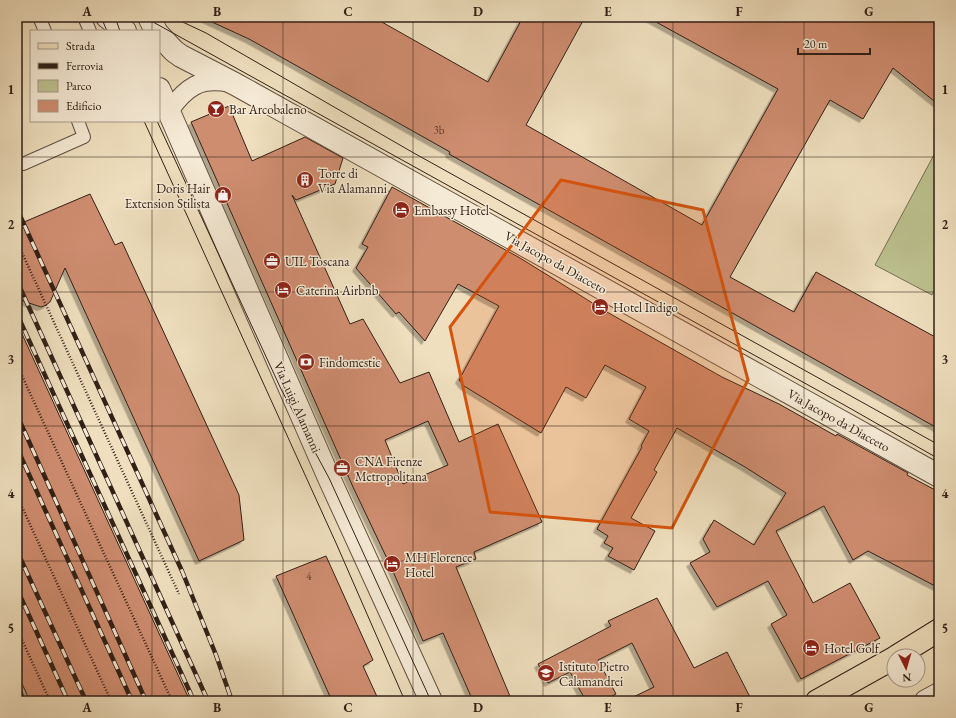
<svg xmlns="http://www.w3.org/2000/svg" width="956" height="718" font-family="'EB Garamond',serif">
  <defs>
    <filter id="shadow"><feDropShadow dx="-3.5" dy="3.5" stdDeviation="0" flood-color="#0004"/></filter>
  </defs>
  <rect width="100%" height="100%" fill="#efdfbe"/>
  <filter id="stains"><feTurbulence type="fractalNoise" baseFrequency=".005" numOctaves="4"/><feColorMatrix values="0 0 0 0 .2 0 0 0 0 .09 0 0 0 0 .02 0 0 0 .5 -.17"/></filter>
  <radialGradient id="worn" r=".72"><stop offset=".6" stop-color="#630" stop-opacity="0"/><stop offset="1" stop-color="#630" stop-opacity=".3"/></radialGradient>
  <!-- green -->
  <path fill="#bcc18f" stroke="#767053" d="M936 151 939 153V281L932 295 875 265Z"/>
  <!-- building -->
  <g fill="#cf8d6f" stroke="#312017" fill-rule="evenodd" filter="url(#shadow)">
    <path d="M201 17H373L488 82 523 17H585L526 125 702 225 778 89 647 17H939V105L893 68 863 119 830 100 730 277 794 312 816 272 939 339V429L449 154 450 152 249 39Z"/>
    <path d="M229 106 252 161 305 137 343 158 335 184 296 200 292 195 350 324 363 319 400 383 429 372 459 442 498 424 542 522 474 552 476 559 456 567 512 701H473L443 633 423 641 392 569 353 487 191 122ZM428 421 448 465 403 484 385 440Z"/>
    <path d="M392 187 520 258 607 312 722 377 779 404 836 436 837 434 908 473 907 475 939 492V588L868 551 853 560 824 506 776 531 813 603 850 583 880 638 801 679 771 624 787 615 768 581 717 607 690 563 710 552 703 539 714 520 754 545 786 493 745 467 677 428 654 470 657 472 631 518 655 531 634 570 608 556 613 548 604 543 608 536 597 529 642 447 641 446 649 431 629 419 646 387 605 365 586 398 566 387 541 433 464 386 459 380 499 306 458 284 425 341 399 312 396 314 356 268 368 247 362 244Z"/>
    <path d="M90 194 115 245 122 242 239 495 244 540 199 561 65 268 50 302 46 305 41 307 17 299V225Z"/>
    <path d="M17 323 190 701H30L17 673Z"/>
    <path d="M326 556 373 660 363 666 379 701H332L276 576Z"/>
    <path d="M657 598 694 668 727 652 752 701H625L654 687 632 643 598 660 616 694 602 701H586L570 672 548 683 538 664 611 626 608 621Z"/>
  </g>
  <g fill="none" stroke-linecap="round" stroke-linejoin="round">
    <!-- service casing -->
    <g stroke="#605041" stroke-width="14">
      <g id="service">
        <path d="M39 17 45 31"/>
        <path d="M84 17 90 31"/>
        <path d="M23 164 84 137 78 121"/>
      </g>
    </g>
    <!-- pedestrian casing -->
    <g stroke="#605041" stroke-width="20">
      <path id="pedestrian" d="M169 111C186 87 200 77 230 83"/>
    </g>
    <!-- minor casing -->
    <g stroke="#605041" stroke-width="24">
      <g id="minor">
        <path d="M107 17 125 31"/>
        <path d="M149 17 156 31"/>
        <path d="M159 35 174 51 181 56 235 84 939 476"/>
        <path d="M159 89 329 478 431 701"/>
        <path d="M926 701 939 694"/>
      </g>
    </g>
    <!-- primary casing -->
    <g stroke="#312017" stroke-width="24">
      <g id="primary">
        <path d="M897 656 939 630"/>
        <path d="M817 701 894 658"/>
      </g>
    </g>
    <!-- path -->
    <g stroke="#312017" stroke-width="2.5" stroke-dasharray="1 2" stroke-linecap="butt">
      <path d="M17 242 179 594"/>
      <path d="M17 365 172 701"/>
      <path d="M17 496 111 701"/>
      <path d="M17 629 50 701"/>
    </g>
    <!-- service -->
    <use href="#service" stroke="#f5ead5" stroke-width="12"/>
    <!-- pedestrian -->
    <use href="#pedestrian" stroke="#f5ead5" stroke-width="18"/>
    <!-- minor -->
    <use href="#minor" stroke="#f5ead5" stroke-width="22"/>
    <!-- primary -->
    <use href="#primary" stroke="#efdfbe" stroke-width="22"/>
    <!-- tram -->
    <g stroke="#312017" stroke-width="1">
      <path d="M101 17 107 31"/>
      <path d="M115 17 120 31"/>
      <path d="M144 17 846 406 939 459"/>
      <path d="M172 17 206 33 412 152 939 445"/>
      <path d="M144 121 336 543 405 701"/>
      <path d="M157 121 281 389 329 478 431 701"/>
    </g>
    <!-- rail casing -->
    <g stroke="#312017" stroke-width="4.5">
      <g id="rail">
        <path d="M17 209 182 571 216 655 232 701"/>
        <path d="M17 281 208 701"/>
        <path d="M17 314 194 701"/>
        <path d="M17 415 146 701"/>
        <path d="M17 448 132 701"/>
        <path d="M17 551 86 701"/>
        <path d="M17 589 68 701"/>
        <path d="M17 685 24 701"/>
      </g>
    </g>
    <!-- rail -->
    <use href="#rail" stroke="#f5ead5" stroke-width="3" stroke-dasharray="9" stroke-linecap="butt"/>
  </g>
  <!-- marked area -->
  <path fill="#d6530d" fill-opacity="0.2" stroke="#d6530d" stroke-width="3" stroke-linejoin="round" d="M561 180 703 210 748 380 672 528 490 512 450 327Z"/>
  <!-- grid -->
  <path fill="none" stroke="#312017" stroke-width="1" stroke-opacity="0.55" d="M152 17V31M283 17V701M413 17V701M543 17V701M673 17V701M804 17V701M152 121V701M17 157H939M17 292H939M17 426H939M17 561H939"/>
  <!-- icons -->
  <defs>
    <g id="bar-disc" transform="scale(0.9)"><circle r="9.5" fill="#8f2418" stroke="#f5ead5"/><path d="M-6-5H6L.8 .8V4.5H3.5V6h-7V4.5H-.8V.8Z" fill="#fff"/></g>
    <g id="building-disc" transform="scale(0.9)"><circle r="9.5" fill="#8f2418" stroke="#f5ead5"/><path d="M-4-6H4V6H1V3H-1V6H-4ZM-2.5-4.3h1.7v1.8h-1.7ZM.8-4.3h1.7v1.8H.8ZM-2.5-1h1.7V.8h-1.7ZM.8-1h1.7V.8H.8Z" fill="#fff"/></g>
    <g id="shop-disc" transform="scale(0.9)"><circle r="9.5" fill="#8f2418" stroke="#f5ead5"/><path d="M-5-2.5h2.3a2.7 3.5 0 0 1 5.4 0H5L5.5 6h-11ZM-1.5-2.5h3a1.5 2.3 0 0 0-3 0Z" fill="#fff"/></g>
    <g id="hotel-disc" transform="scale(0.9)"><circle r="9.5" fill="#8f2418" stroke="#f5ead5"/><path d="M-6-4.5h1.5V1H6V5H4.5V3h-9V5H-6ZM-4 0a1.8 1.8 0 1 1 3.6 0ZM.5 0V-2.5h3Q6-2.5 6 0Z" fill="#fff"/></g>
    <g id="office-disc" transform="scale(0.9)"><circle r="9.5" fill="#8f2418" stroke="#f5ead5"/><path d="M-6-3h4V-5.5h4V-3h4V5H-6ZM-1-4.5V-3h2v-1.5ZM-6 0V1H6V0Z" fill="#fff"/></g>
    <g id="bank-disc" transform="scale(0.9)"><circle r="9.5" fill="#8f2418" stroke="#f5ead5"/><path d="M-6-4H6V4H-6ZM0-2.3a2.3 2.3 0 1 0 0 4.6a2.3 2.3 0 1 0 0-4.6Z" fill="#fff"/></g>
    <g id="school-disc" transform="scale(0.9)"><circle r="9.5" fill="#8f2418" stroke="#f5ead5"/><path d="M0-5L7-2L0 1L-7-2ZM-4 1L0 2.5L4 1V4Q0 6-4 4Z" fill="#fff"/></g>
  </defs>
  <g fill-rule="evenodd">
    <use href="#bar-disc" x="216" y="109"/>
    <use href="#building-disc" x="305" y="180"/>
    <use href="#shop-disc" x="223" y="195"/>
    <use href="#hotel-disc" x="401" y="210"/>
    <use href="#office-disc" x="272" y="261"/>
    <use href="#hotel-disc" x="283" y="290"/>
    <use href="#hotel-disc" x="600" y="307"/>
    <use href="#bank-disc" x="306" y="362"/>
    <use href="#office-disc" x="342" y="468"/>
    <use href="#hotel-disc" x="392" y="564"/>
    <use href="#hotel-disc" x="811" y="648"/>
    <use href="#school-disc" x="546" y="673"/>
  </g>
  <g text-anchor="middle" stroke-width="3" stroke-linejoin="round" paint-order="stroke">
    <!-- number labels -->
    <g font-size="11" fill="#583b2d">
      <text x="439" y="134">3b</text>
      <text x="309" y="580">4</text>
    </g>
    <!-- poi labels -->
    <g font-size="13" fill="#312017" stroke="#f5ead5" text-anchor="start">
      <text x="229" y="114">Bar Arcobaleno</text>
      <text x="318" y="178">Torre di<tspan x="318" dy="15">Via Alamanni</tspan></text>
      <text x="210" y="193" text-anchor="end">Doris Hair<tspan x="210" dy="15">Extension Stilista</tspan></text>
      <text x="414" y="215">Embassy Hotel</text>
      <text x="285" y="266">UIL Toscana</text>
      <text x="296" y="295">Caterina Airbnb</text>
      <text x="613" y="312">Hotel Indigo</text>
      <text x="319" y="367">Findomestic</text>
      <text x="355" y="466">CNA Firenze<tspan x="355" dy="15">Metropolitana</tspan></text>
      <text x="405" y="562">MH Florence<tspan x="405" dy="15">Hotel</tspan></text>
      <text x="824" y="653">Hotel Golf</text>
      <text x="559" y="671">Istituto Pietro<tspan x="559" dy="15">Calamandrei</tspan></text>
    </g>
    <!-- street labels -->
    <g font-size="13" fill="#312017" stroke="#f5ead5">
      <text transform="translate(556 262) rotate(29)" y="5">Via Jacopo da Diacceto</text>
      <text transform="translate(298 407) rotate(66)" y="5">Via Luigi Alamanni</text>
      <text transform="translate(839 420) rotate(29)" y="5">Via Jacopo da Diacceto</text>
    </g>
  </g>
  <!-- margin -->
  <rect width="956" height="718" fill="none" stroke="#efdfbe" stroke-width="44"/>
  <!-- legend -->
  <rect x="30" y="30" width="130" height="92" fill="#f5ead5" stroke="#a79989"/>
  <rect x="38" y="43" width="20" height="6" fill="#efdfbe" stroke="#a79989"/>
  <text x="66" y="50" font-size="12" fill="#312017">Strada</text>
  <rect x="38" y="63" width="20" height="6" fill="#312017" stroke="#a79989"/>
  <text x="66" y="70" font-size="12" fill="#312017">Ferrovia</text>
  <rect x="38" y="80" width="20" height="12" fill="#bcc18f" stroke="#a79989"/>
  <text x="66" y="90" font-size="12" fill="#312017">Parco</text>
  <rect x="38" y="100" width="20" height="12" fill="#cf8d6f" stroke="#a79989"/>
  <text x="66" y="110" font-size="12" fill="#312017">Edificio</text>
  <!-- north arrow -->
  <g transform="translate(906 668) rotate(175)"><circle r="19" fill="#f5ead5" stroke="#a79989"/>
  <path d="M0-3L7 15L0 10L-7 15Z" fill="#8f2418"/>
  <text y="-6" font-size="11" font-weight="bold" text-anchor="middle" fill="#312017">N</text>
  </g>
  <!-- scale -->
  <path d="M798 48v6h72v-6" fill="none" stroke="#312017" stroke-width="2"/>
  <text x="804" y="48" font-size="12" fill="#312017" stroke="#f5ead5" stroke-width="3" paint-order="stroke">20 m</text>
  <rect x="22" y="22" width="912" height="674" fill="none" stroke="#312017" stroke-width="1.5"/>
  <g font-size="13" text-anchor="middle" font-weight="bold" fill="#312017">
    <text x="87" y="16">A</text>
    <text x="217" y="16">B</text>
    <text x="348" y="16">C</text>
    <text x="478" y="16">D</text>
    <text x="608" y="16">E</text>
    <text x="739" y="16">F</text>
    <text x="869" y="16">G</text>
    <text x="11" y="94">1</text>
    <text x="945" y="94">1</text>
    <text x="11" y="229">2</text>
    <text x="945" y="229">2</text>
    <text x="11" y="364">3</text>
    <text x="945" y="364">3</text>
    <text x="11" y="498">4</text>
    <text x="945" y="498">4</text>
    <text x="11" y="633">5</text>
    <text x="945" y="633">5</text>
    <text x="87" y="712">A</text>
    <text x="217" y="712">B</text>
    <text x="348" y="712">C</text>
    <text x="478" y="712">D</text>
    <text x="608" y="712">E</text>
    <text x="739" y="712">F</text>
    <text x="869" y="712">G</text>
  </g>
  <rect width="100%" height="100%" filter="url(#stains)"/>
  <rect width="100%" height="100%" fill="url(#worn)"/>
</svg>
